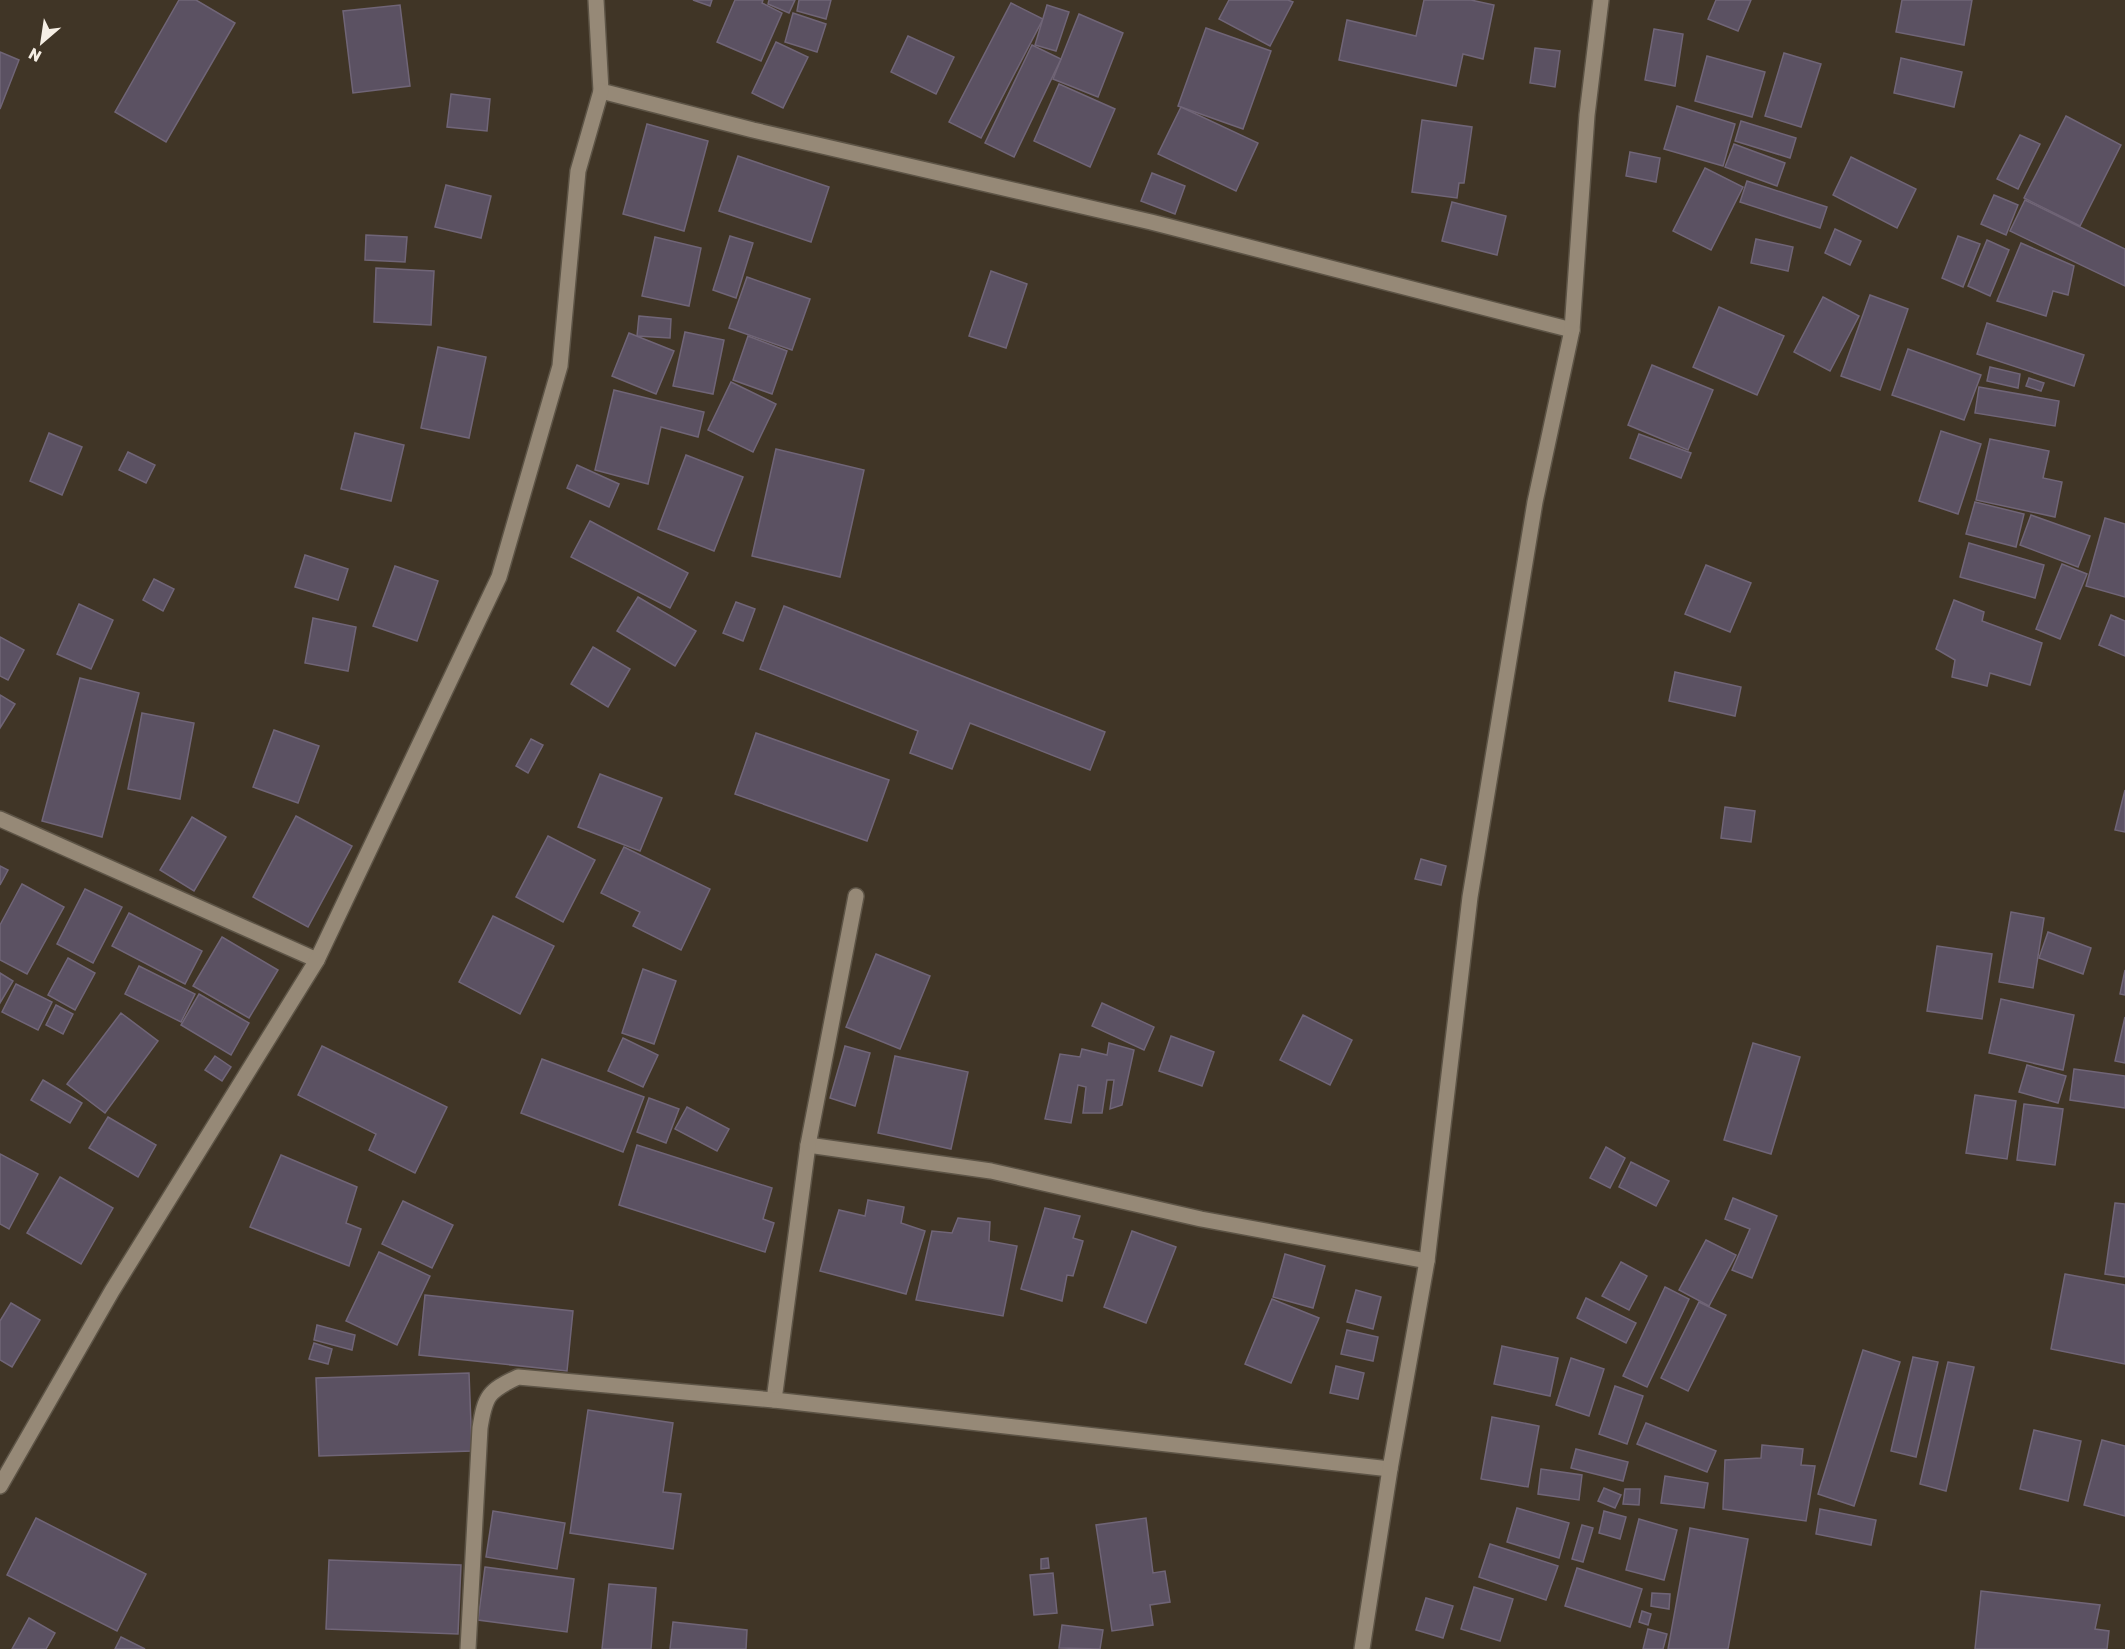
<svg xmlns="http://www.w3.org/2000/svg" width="2125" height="1649" font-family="Rubik,sans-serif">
  <rect width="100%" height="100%" fill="#403526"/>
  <!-- building -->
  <g fill="#5b5162" stroke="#706577" stroke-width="1.5">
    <path d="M179 0H196L235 23 166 142 115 112Z"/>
    <path d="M693 0H712L710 6Z"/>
    <path d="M735 0H763L762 3 782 13 761 61 717 42Z"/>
    <path d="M769 0H795L789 13 768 4Z"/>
    <path d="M799 0H831L826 19 797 11Z"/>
    <path d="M1229 0H1288L1293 2 1270 46 1219 19Z"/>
    <path d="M1424 0H1471L1494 5 1483 59 1463 54 1456 86 1339 60 1347 20 1416 36Z"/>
    <path d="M1716 0H1751L1738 31 1708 19Z"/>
    <path d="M1902 0H1972L1964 45 1896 32Z"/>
    <path d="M1011 3 1043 19 981 138 949 122Z"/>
    <path d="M400 5 410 86 353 93 343 11Z"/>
    <path d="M1047 5 1069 12 1056 51 1035 45Z"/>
    <path d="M793 13 826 24 817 52 785 42Z"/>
    <path d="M1079 14 1123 33 1098 97 1053 79Z"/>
    <path d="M1206 28 1271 51 1243 129 1178 106Z"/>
    <path d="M1654 29 1683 34 1675 86 1645 80Z"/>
    <path d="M908 36 954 57 936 94 891 72Z"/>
    <path d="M776 42 808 57 783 108 752 93Z"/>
    <path d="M1032 45 1061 59 1014 157 985 143Z"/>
    <path d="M1535 48 1560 51 1555 87 1530 83Z"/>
    <path d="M0 52 19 60 0 109Z"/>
    <path d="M1784 53 1821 64 1801 127 1765 116Z"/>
    <path d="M1707 56 1765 72 1752 117 1695 101Z"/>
    <path d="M1901 58 1962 72 1954 107 1894 93Z"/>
    <path d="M1059 84 1115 109 1090 167 1034 141Z"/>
    <path d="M451 94 490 99 487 131 447 127Z"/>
    <path d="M1677 106 1735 124 1723 166 1664 149Z"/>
    <path d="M1181 107 1258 143 1236 191 1158 154Z"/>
    <path d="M2066 116 2121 145 2080 226 2024 198Z"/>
    <path d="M1422 120 1472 127 1464 183H1459L1457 198 1412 192Z"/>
    <path d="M1741 121 1796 138 1790 158 1735 141Z"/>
    <path d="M647 124 708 141 684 231 623 214Z"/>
    <path d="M2020 135 2040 144 2018 189 1997 179Z"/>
    <path d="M1734 144 1785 163 1777 186 1725 167Z"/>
    <path d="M1630 152 1660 158 1656 182 1626 176Z"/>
    <path d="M738 156 829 187 811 242 719 211Z"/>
    <path d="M1851 157 1916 189 1897 228 1833 195Z"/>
    <path d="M1705 168 1743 187 1711 250 1673 231Z"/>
    <path d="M1152 173 1185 186 1175 214 1141 201Z"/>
    <path d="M1747 181 1827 207 1820 228 1740 202Z"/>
    <path d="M446 185 491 196 481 238 435 227Z"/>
    <path d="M1994 195 2018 205 2006 235 1981 224Z"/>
    <path d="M2025 200 2125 249V286L2010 231Z"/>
    <path d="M1452 202 1506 216 1497 255 1442 241Z"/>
    <path d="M1835 229 1861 241 1850 265 1825 253Z"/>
    <path d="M366 235 407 237 405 262 365 260Z"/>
    <path d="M730 236 753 243 736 298 713 290Z"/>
    <path d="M1958 236 1980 244 1963 287 1942 278Z"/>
    <path d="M655 237 701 248 689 306 642 296Z"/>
    <path d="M1756 239 1793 247 1788 271 1751 263Z"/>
    <path d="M1987 240 2009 250 1990 296 1968 286Z"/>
    <path d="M2021 243 2074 266 2068 295 2053 291 2046 316 1997 301Z"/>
    <path d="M376 268 434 271 431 325 374 322Z"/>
    <path d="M991 271 1027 284 1006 348 969 336Z"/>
    <path d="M747 277 810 299 792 350 729 328Z"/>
    <path d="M1870 295 1908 309 1880 390 1841 376Z"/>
    <path d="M1823 297 1859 316 1830 371 1794 352Z"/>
    <path d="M1719 307 1784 336 1757 395 1693 367Z"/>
    <path d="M639 316 671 319 670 338 637 336Z"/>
    <path d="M1987 323 2084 355 2074 386 1977 354Z"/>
    <path d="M685 332 724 340 713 394 673 386Z"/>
    <path d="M629 333 674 351 656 394 612 376Z"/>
    <path d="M748 336 787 351 772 394 733 380Z"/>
    <path d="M438 347 486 357 469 438 421 428Z"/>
    <path d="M1908 349 1981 375 1964 420 1892 395Z"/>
    <path d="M1652 365 1713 390 1688 450 1628 425Z"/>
    <path d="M1990 367 2020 374 2018 388 1987 381Z"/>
    <path d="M2029 378 2044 383 2041 391 2026 386Z"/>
    <path d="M731 382 776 404 753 452 708 430Z"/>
    <path d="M1979 387 2059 401 2055 426 1975 413Z"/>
    <path d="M614 390 704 412 698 437 661 427 648 484 595 470Z"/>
    <path d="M1941 431 1981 444 1958 514 1919 501Z"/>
    <path d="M49 433 82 447 62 495 30 481Z"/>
    <path d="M355 433 404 445 391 501 341 489Z"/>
    <path d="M1639 434 1691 453 1681 478 1630 458Z"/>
    <path d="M1990 439 2049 451 2043 478 2062 482 2055 517 1976 500Z"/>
    <path d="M776 449 864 470 840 577 752 556Z"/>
    <path d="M128 452 155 465 146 483 119 470Z"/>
    <path d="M686 455 743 477 714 551 658 529Z"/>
    <path d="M577 465 619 484 609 507 567 488Z"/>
    <path d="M1975 502 2024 514 2016 547 1966 534Z"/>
    <path d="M2031 515 2090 536 2078 567 2020 545Z"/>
    <path d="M2105 518 2125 524V597L2086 586Z"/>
    <path d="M590 521 688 573 670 608 571 557Z"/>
    <path d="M1969 543 2044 565 2035 598 1960 577Z"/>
    <path d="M305 555 348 569 338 600 295 587Z"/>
    <path d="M2062 564 2087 574 2060 639 2036 629Z"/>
    <path d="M1706 565 1751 583 1730 632 1685 614Z"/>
    <path d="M395 566 438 581 417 641 373 626Z"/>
    <path d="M154 579 174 589 163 611 143 600Z"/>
    <path d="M638 597 696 631 675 666 617 631Z"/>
    <path d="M1954 600 1984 612 1982 621 2042 643 2030 685 1990 673 1987 686 1952 677 1955 660 1936 649Z"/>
    <path d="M736 602 755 609 743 641 723 633Z"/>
    <path d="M79 604 113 620 91 669 57 654Z"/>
    <path d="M784 606 1105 732 1090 770 970 723 952 769 910 753 918 731 760 669Z"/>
    <path d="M2111 615 2125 621V656L2099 645Z"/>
    <path d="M313 618 356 627 348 671 305 663Z"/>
    <path d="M0 637 24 650 8 680 0 676Z"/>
    <path d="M593 647 630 669 608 707 571 684Z"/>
    <path d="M1675 672 1741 687 1735 716 1669 701Z"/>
    <path d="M80 678 139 693 102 837 42 821Z"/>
    <path d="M0 695 15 704 0 728Z"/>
    <path d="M142 713 194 723 180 799 128 789Z"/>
    <path d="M274 730 319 746 298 803 253 787Z"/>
    <path d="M756 733 889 780 867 841 735 794Z"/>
    <path d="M531 739 543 745 528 773 516 766Z"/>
    <path d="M600 774 662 798 640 851 578 827Z"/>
    <path d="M2125 790V832L2115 830Z"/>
    <path d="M1725 807 1755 811 1751 842 1721 838Z"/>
    <path d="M296 816 352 846 308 927 253 897Z"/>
    <path d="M192 817 226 837 194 891 160 870Z"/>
    <path d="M548 836 595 860 563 922 516 897Z"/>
    <path d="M624 847 710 889 681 950 633 926 640 912 601 893Z"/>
    <path d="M1421 859 1446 866 1441 885 1415 879Z"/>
    <path d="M0 866 8 870 0 885Z"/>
    <path d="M22 884 64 907 27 974 0 960V925Z"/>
    <path d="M85 889 122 907 93 963 57 944Z"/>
    <path d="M2011 912 2044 918 2033 988 1999 982Z"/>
    <path d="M129 913 202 951 185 984 112 946Z"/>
    <path d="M493 916 554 946 520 1014 459 982Z"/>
    <path d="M2048 932 2091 948 2083 974 2039 958Z"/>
    <path d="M222 937 278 970 249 1018 193 986Z"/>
    <path d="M1937 946 1992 954 1982 1019 1927 1011Z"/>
    <path d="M876 954 930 976 900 1049 846 1027Z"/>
    <path d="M68 958 95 973 75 1010 48 995Z"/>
    <path d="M139 966 195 994 181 1022 125 994Z"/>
    <path d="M643 969 676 981 654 1044 622 1033Z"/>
    <path d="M2125 970V995L2120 994Z"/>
    <path d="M0 973 13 981 0 1003Z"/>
    <path d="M16 984 52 1002 38 1030 2 1012Z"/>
    <path d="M199 994 249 1023 231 1055 181 1025Z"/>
    <path d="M2001 999 2074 1015 2063 1070 1989 1053Z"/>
    <path d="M1102 1003 1154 1027 1144 1050 1092 1026Z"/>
    <path d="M56 1005 73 1014 63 1034 46 1025Z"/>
    <path d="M121 1013 158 1041 105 1113 67 1084Z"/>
    <path d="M1303 1015 1352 1040 1330 1085 1280 1060Z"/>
    <path d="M2125 1017V1063L2115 1061Z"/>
    <path d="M1171 1036 1214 1052 1202 1086 1159 1071Z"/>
    <path d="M623 1038 658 1055 643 1087 608 1071Z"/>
    <path d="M1109 1043 1134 1050 1122 1105 1110 1109 1114 1080H1107L1102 1113H1083L1086 1087 1078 1085 1071 1123 1045 1119 1060 1054 1080 1057 1082 1049 1107 1055Z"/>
    <path d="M1753 1043 1800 1057 1771 1154 1724 1140Z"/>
    <path d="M322 1046 447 1107 415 1173 369 1150 376 1134 298 1095Z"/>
    <path d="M845 1046 870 1053 855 1106 830 1098Z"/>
    <path d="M215 1056 231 1067 222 1081 205 1070Z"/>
    <path d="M895 1056 968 1072 951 1149 878 1133Z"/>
    <path d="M542 1059 644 1097 623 1152 521 1113Z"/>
    <path d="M2027 1065 2066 1076 2058 1103 2019 1092Z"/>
    <path d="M2074 1069 2125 1076V1108L2070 1100Z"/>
    <path d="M43 1080 82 1103 70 1123 31 1100Z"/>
    <path d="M1975 1095 2016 1101 2007 1159 1966 1153Z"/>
    <path d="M649 1098 679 1109 666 1143 637 1132Z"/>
    <path d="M2024 1104 2063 1109 2055 1165 2017 1160Z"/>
    <path d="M687 1107 729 1129 717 1151 675 1129Z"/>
    <path d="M108 1117 156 1145 138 1177 89 1148Z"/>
    <path d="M637 1145 772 1188 763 1219 774 1223 765 1252 619 1205Z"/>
    <path d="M1606 1147 1625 1158 1610 1188 1590 1178Z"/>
    <path d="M0 1154 38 1174 9 1229 0 1224Z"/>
    <path d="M281 1155 357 1187 346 1223 361 1229 349 1266 250 1227Z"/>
    <path d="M1631 1162 1669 1181 1656 1206 1619 1187Z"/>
    <path d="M60 1177 113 1208 81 1264 27 1233Z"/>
    <path d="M1733 1198 1777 1216 1752 1278 1732 1270 1750 1229 1725 1219Z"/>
    <path d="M868 1200 904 1207 901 1223 925 1231 906 1294 820 1271 839 1210 865 1216Z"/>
    <path d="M403 1201 453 1225 432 1268 382 1244Z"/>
    <path d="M2115 1203 2125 1204V1277L2105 1274Z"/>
    <path d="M1045 1208 1080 1216 1073 1238 1083 1241 1073 1276 1067 1275 1062 1301 1021 1289Z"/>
    <path d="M958 1218 990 1222 989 1241 1017 1246 1003 1316 916 1300 932 1231 952 1233Z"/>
    <path d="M1132 1231 1176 1247 1146 1323 1104 1307Z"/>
    <path d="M1706 1240 1736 1255 1709 1306 1679 1290Z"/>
    <path d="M379 1252 430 1276 397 1345 346 1321Z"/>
    <path d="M1285 1254 1325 1266 1313 1308 1273 1297Z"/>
    <path d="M1621 1262 1647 1276 1629 1310 1602 1296Z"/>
    <path d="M2065 1274 2125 1285V1364L2051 1349Z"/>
    <path d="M1665 1287 1689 1299 1647 1387 1623 1376Z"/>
    <path d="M1356 1290 1381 1297 1373 1329 1347 1322Z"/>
    <path d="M425 1295 573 1311 567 1371 419 1355Z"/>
    <path d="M1586 1298 1636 1323 1626 1343 1577 1318Z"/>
    <path d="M1272 1299 1319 1318 1291 1383 1245 1364Z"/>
    <path d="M1699 1302 1726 1315 1688 1391 1661 1378Z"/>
    <path d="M11 1303 40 1320 12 1367 0 1360V1321Z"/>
    <path d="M317 1325 355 1335 352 1350 314 1340Z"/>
    <path d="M1347 1330 1378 1337 1373 1361 1341 1354Z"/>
    <path d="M314 1343 332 1349 328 1364 309 1359Z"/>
    <path d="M1502 1346 1558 1358 1550 1396 1494 1384Z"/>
    <path d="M1863 1350 1900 1362 1854 1506 1818 1494Z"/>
    <path d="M1913 1357 1938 1362 1916 1457 1891 1451Z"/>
    <path d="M1571 1358 1604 1369 1589 1416 1556 1405Z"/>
    <path d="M1948 1362 1974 1367 1946 1491 1920 1484Z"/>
    <path d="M1336 1366 1364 1373 1358 1399 1330 1393Z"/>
    <path d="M469 1373 472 1451 319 1456 316 1378Z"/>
    <path d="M1615 1386 1643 1396 1627 1444 1599 1434Z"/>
    <path d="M588 1410 673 1423 663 1492 681 1494 673 1549 570 1533Z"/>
    <path d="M1492 1417 1539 1426 1528 1487 1481 1479Z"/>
    <path d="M1646 1423 1716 1451 1707 1472 1637 1444Z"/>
    <path d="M2034 1430 2081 1441 2068 1501 2020 1489Z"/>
    <path d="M2102 1440 2125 1446V1516L2084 1505Z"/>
    <path d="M1762 1445 1803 1449 1801 1465 1815 1466 1806 1521 1723 1509 1725 1460 1761 1458Z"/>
    <path d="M1576 1449 1628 1462 1623 1481 1571 1468Z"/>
    <path d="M1541 1469 1582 1475 1579 1500 1538 1494Z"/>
    <path d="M1665 1476 1708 1483 1704 1508 1661 1503Z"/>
    <path d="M1604 1488 1621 1495 1615 1508 1598 1501Z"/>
    <path d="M1625 1489H1640L1639 1505 1623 1504Z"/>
    <path d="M1517 1508 1569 1523 1559 1558 1507 1542Z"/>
    <path d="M1820 1509 1876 1520 1871 1545 1816 1534Z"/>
    <path d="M493 1511 565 1523 557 1569 486 1557Z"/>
    <path d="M1604 1511 1626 1517 1620 1539 1599 1533Z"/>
    <path d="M36 1518 146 1574 117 1631 7 1575Z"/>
    <path d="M1146 1518 1153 1573 1165 1571 1170 1602 1150 1605 1153 1625 1112 1631 1096 1525Z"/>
    <path d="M1639 1519 1677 1530 1664 1580 1626 1570Z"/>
    <path d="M1582 1525 1593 1528 1583 1562 1572 1559Z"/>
    <path d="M1690 1528 1748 1539 1728 1649H1668Z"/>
    <path d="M1490 1544 1558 1566 1546 1600 1479 1577Z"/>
    <path d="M1048 1558 1049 1568 1041 1569V1559Z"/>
    <path d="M329 1560 461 1565 458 1634 326 1629Z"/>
    <path d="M485 1567 574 1579 567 1632 478 1620Z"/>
    <path d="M1577 1568 1642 1589 1630 1627 1565 1606Z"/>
    <path d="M1053 1573 1057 1613 1034 1615 1030 1575Z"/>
    <path d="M609 1584 656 1588 651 1649H602Z"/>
    <path d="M1474 1587 1513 1599 1500 1641 1461 1629Z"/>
    <path d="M1981 1591 2100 1605 2095 1629 2109 1631 2107 1649H1975Z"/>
    <path d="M1652 1593 1670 1594 1669 1609 1651 1606Z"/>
    <path d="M1426 1598 1453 1606 1443 1638 1416 1630Z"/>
    <path d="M1642 1611 1651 1614 1648 1625 1639 1622Z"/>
    <path d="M29 1618 55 1633 46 1649H12Z"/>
    <path d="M673 1622 747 1630 746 1649H670Z"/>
    <path d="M1062 1625 1103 1630 1100 1649 1059 1648Z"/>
    <path d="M1648 1629 1667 1634 1663 1649H1643Z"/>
    <path d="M121 1637 145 1649H115Z"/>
  </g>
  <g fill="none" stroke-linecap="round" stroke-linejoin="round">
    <!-- minor casing -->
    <g stroke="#5d5446" stroke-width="18">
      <g id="minor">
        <path d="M596 0 601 91 753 130 1151 222 1572 330"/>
        <path d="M0 819 317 960"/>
        <path d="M808 1145 991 1171 1201 1219 1427 1261"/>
        <path d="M774 1400 808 1145 856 896"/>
        <path d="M0 1486 112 1291 317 960 499 577 560 366 578 171 601 91"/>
        <path d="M468 1649 480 1428C485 1396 488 1391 518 1377L774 1400 1390 1469"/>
        <path d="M1362 1649 1390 1469 1427 1261 1470 897 1535 502 1572 330 1587 115 1601 0"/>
      </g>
    </g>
    <!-- minor -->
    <use href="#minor" stroke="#968977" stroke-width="15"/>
  </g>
  <!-- north arrow -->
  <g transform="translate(42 42) rotate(209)" stroke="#403526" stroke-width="4.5" paint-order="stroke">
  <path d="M0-4.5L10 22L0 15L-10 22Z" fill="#f6efe5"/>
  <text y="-9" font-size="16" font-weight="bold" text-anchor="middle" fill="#f6efe5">N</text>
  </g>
</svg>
